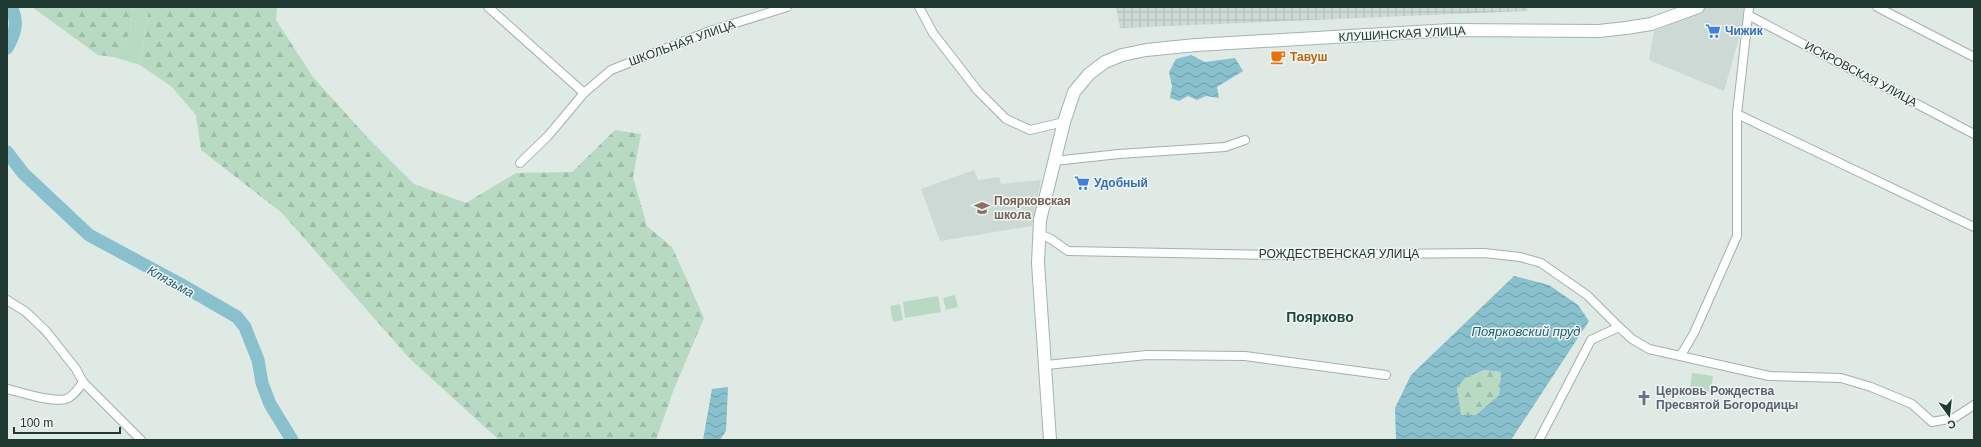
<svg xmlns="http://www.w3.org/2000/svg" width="1981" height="447" font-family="Arial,sans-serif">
  <defs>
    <pattern id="industrial-grid" width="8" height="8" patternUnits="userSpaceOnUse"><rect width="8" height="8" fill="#cdd9d4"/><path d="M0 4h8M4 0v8" fill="none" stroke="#b0bbb6"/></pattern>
    <pattern id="forest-firs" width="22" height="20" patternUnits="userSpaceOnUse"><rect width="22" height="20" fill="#b8dac3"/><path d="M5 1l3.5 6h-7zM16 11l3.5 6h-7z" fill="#9ebca8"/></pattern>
    <pattern id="water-waves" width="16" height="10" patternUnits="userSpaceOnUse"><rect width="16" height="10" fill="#88c0cd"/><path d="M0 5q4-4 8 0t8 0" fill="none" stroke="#6f9da7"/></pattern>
  </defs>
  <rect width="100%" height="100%" fill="#dfeae5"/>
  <!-- built -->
  <g fill="#cdd9d4">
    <path d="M1708 7H1744V20L1724 91 1649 60 1654 31Z"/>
    <path d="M974 170 978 180 999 177 1001 184 1041 180 1032 226 940 241 921 189Z"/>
  </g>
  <!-- industrial -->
  <path fill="url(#industrial-grid)" d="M1116 7H1527L1528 11 1120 28Z"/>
  <!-- green -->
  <g fill="#b8dac3">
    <path d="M133 7H149L140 65 114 57 130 33Z"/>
    <path d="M955 295 958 307 946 310 943 298Z"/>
    <path d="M938 296 941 312 905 318 903 302Z"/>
    <path d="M900 304 903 320 893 322 890 306Z"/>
    <path d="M1692 373 1713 376 1710 393 1690 389Z"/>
  </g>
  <!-- forest -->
  <g fill="url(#forest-firs)">
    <path d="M32 7H133L130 33 114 57 98 55Z"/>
    <path d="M149 7H277L276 20 313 77 367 137 414 184 466 203 516 173 572 172 615 130 641 134 633 177 647 226 672 247 704 318 674 389 656 440H499L409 358 282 213 201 150 196 115 172 87 140 65Z"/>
    <path d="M1484 370 1501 372 1499 395 1476 415H1461L1457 388 1465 378Z"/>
  </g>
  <!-- water -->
  <g fill="url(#water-waves)" fill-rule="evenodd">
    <path d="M1191 55 1205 62 1235 58 1243 71 1217 87 1219 98 1206 96 1197 100 1188 96 1179 101 1170 98 1172 86 1169 72 1176 59Z"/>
    <path d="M1514 276 1549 285 1578 305 1589 321 1511 440H1396L1395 408 1411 375ZM1484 370 1501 372 1499 395 1476 415H1461L1457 388 1465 378Z"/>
    <path d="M728 387 726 431 720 440H703L712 389Z"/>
  </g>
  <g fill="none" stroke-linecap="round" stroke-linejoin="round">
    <!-- river -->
    <g stroke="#88c0cd" stroke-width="13">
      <path d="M7 48C15 34 19 22 11 7"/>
      <path d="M7 152 23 173 89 235 180 284 237 317 245 327 250 340 258 360 262 383 270 404 292 440"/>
    </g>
    <!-- street casing -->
    <g stroke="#a2b1ac" stroke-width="10">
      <g id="street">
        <path d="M488 7 584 93"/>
        <path d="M919 7 933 33 978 91 1006 119 1030 130 1064 122"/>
        <path d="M1877 7 1974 57"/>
        <path d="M1748 15 1974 134"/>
        <path d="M1737 114 1974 227"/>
        <path d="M1054 161 1119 154 1225 147 1245 140"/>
        <path d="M520 163 548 136 584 93 611 70 710 31 787 7"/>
        <path d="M1039 234 1051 239 1068 251 1275 255 1484 253 1520 257 1541 263 1587 295 1619 327"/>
        <path d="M7 300 26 312 46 331 76 369 83 382 141 440"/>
        <path d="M1681 355 1694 333 1737 236V114L1749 7"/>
        <path d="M1046 365 1147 355 1245 356 1386 375"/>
        <path d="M7 389C21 392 52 403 66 399 73 397 79 388 83 382"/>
        <path d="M1539 440 1591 340 1619 327 1632 339 1649 349 1769 376 1841 378 1871 387 1912 404 1932 422 1954 418 1974 405"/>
      </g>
    </g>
    <!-- secondary casing -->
    <g stroke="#9fb5ae" stroke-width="14">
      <path id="secondary" d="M1050 440 1038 263 1040 220 1064 122 1074 92 1089 74 1105 62 1122 55 1146 50 1196 45 1451 30 1599 31 1626 28 1651 24 1698 7"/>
    </g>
    <!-- street -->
    <use href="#street" stroke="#fff" stroke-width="8"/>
    <!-- secondary -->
    <use href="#secondary" stroke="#fff" stroke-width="12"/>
  </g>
  <!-- icons -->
  <defs>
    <g id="supermarket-bare" transform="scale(1.2)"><path d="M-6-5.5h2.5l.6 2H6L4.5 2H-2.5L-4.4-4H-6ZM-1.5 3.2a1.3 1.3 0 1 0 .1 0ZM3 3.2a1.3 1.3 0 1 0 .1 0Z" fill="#3f7fe0" stroke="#eff6f3" stroke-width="2.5" paint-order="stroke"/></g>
    <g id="cafe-bare" transform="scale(1.2)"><path d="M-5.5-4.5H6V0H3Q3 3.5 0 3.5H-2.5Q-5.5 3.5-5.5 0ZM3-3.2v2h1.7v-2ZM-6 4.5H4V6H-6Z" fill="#e8710a" stroke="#eff6f3" stroke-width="2.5" paint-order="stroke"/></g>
    <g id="school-bare" transform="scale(1.2)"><path d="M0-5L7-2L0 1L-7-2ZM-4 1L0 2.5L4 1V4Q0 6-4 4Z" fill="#8d6e63" stroke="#eff6f3" stroke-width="2.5" paint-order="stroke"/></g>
    <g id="church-bare" transform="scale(1.2)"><path d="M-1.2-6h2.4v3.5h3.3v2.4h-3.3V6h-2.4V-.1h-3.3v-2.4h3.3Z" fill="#6b7280" stroke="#eff6f3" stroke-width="2.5" paint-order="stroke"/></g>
  </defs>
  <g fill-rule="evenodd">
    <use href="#supermarket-bare" x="1713" y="31"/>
    <use href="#cafe-bare" x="1278" y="57"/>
    <use href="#supermarket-bare" x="1082" y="183"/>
    <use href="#school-bare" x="982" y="208"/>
    <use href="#church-bare" x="1644" y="398"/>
  </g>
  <g text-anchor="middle" stroke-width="3" stroke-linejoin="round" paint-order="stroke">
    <!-- shop labels -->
    <g font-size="12" font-weight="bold" fill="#366cbe" stroke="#eff6f3" text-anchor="start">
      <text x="1725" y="35">Чижик</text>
      <text x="1094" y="187">Удобный</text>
    </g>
    <!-- street labels -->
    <g font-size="12" fill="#213933" stroke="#eff6f3">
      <text transform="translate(1402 34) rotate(-3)" y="4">КЛУШИНСКАЯ УЛИЦА</text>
      <text transform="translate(682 43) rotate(-20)" y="4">ШКОЛЬНАЯ УЛИЦА</text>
      <text transform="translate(1861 74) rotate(28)" y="4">ИСКРОВСКАЯ УЛИЦА</text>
      <text x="1339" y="258">РОЖДЕСТВЕНСКАЯ УЛИЦА</text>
    </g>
    <!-- food labels -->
    <g font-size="12" font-weight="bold" fill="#c56008" stroke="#eff6f3" text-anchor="start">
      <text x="1290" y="61">Тавуш</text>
    </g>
    <!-- education labels -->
    <g font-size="12" font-weight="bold" fill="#785e54" stroke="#eff6f3" text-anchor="start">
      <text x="994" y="205">Поярковская<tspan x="994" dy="14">школа</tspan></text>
    </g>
    <!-- worship labels -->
    <g font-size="12" font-weight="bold" fill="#5b616d" stroke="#eff6f3" text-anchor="start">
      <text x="1656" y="395">Церковь Рождества<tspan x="1656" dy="14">Пресвятой Богородицы</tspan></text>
    </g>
    <!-- water labels -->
    <g font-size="13" font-style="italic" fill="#1e6072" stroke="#eff6f3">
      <text transform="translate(171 281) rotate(29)" y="5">Клязьма</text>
      <text x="1526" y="336">Поярковский пруд</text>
    </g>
    <!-- quarter labels -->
    <g font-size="14" font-weight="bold" fill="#1e4a41" stroke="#eff6f3">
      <text x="1320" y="322">Поярково</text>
    </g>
  </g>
  <!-- border -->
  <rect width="1981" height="447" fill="none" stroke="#213933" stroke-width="16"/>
  <!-- north arrow -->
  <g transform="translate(1949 415) rotate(165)" stroke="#eff6f3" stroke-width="3" paint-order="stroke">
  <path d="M0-3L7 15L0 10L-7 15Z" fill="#213933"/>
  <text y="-6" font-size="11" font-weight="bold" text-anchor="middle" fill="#213933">С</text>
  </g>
  <!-- scale -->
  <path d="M14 427v6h106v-6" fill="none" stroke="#213933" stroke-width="2"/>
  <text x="20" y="427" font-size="12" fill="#213933" stroke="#eff6f3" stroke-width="3" paint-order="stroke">100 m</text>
</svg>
